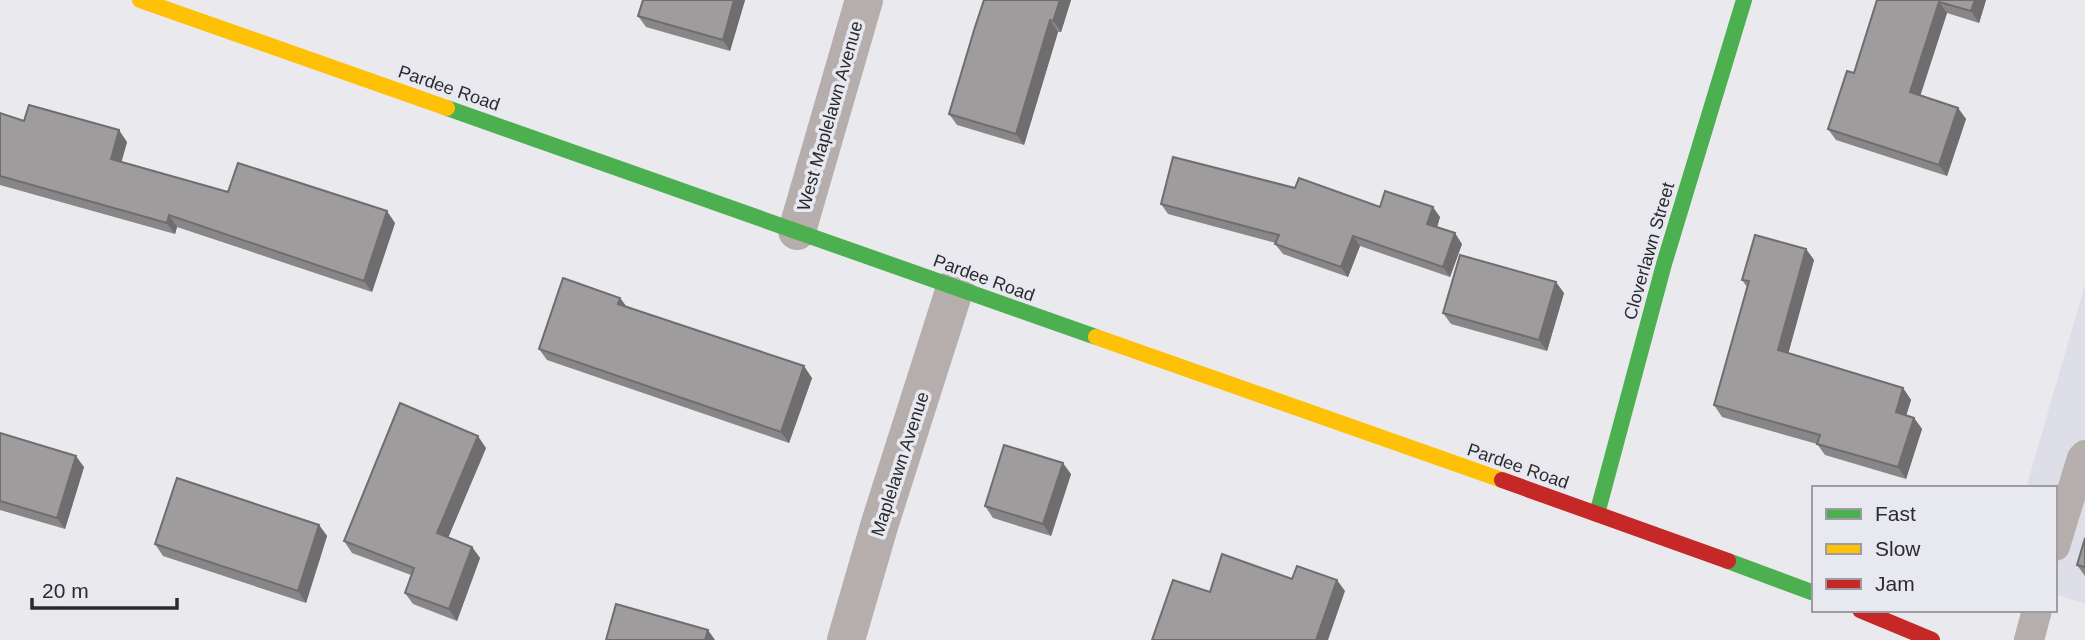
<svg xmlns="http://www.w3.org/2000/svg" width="2085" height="640" font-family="Arial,sans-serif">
  <rect width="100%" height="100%" fill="#eaeaee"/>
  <!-- built -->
  <path fill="#dedee8" d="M2085 284V604L2055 594V488H2026Z"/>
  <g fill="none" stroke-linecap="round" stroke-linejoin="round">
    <!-- lane -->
    <g stroke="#b5aead" stroke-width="30">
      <path d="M2055 546 2082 458 2085 455"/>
      <path d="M2029 640 2037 610"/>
    </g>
    <!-- street -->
    <g stroke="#b5aead" stroke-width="38">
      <path d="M797 231 864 0"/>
      <path d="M846 640 880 523 955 288"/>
    </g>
    <!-- fast -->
    <g stroke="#4caf50" stroke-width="16">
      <path d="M447 108 1096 337"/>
      <path d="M1597 514 1664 264 1744 0"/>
      <path d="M1728 561 1814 593"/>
    </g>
    <!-- slow -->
    <g stroke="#ffc107" stroke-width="16">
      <path d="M140 0 447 108"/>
      <path d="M1096 337 1502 480"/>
    </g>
    <!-- jam -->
    <g stroke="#c62828" stroke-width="16">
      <path d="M1502 480 1728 561"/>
      <path d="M1860 610 1932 640"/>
    </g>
  </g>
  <!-- wall -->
  <g fill="#888687">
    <path d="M745 0 730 51 646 27 638 16Z"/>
    <path d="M984 0H1071L1061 32H1058L1024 145 957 125 949 114Z"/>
    <path d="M1877 0H1986L1979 23 1947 13 1920 95 1958 108 1966 119 1947 176 1836 140 1828 129 1854 73Z"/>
    <path d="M0 113 24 121 127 142 121 162 228 192 395 223 372 292 177 227 175 234 0 185Z"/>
    <path d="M1161 204 1380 207 1440 217 1437 227 1462 244 1450 277 1360 246 1348 277 1283 254 1275 244 1276 243 1168 214Z"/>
    <path d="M1806 249 1814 260 1788 353 1903 388 1911 400 1906 415 1914 418 1922 429 1906 479 1825 455 1817 444 1722 417 1714 405 1747 287 1742 280Z"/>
    <path d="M1564 293 1547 351 1451 324 1443 313Z"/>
    <path d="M620 298 626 306 812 378 789 443 547 360 539 349Z"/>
    <path d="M0 433 84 467 65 529 0 510Z"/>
    <path d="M486 448 448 538 472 547 480 558 457 621 413 604 405 593 411 575 352 553 344 541Z"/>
    <path d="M1071 474 1051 536 993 518 985 506Z"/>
    <path d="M319 525 327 536 306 603 163 556 155 544Z"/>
    <path d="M2085 538V576L2077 565Z"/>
  </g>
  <!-- shaded-wall -->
  <g fill="#6f6d6e">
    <path d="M734 0H745L730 51 723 40Z"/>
    <path d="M1060 0H1071L1061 32 1053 21Z"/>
    <path d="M1975 0H1986L1979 23 1971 11Z"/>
    <path d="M1939 2 1947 13 1918 103 1910 92Z"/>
    <path d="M1050 20 1058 32 1024 145 1016 134Z"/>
    <path d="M1958 108 1966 119 1947 176 1939 165Z"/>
    <path d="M119 130 127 142 119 171 111 159Z"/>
    <path d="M1433 207 1440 217 1435 234 1427 224Z"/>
    <path d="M387 211 395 223 372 292 364 281Z"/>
    <path d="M169 215 177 227 175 234 167 223Z"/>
    <path d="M1455 233 1462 244 1450 277 1443 267Z"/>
    <path d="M1353 236 1360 246 1348 277 1341 267Z"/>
    <path d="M1806 249 1814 260 1786 362 1778 350Z"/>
    <path d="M1556 282 1564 293 1547 351 1539 340Z"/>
    <path d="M620 298 628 309 618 304Z"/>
    <path d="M804 366 812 378 789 443 781 432Z"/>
    <path d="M1903 388 1911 400 1904 423 1896 412Z"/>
    <path d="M1914 418 1922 429 1906 479 1898 467Z"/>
    <path d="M478 436 486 448 445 545 437 533Z"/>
    <path d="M76 456 84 467 65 529 57 518Z"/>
    <path d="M1063 463 1071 474 1051 536 1043 524Z"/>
    <path d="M319 525 327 536 306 603 298 591Z"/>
    <path d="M472 547 480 558 457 621 449 609Z"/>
    <path d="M1337 580 1345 591 1328 640H1316Z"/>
    <path d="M708 630 715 640H705Z"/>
  </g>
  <!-- building -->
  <g fill="#9e9c9d" stroke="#6f6d6e" stroke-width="2">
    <path d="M643 0H734L723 40 638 16Z"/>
    <path d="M984 0H1060L1053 21 1050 20 1016 134 949 114 975 27Z"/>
    <path d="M1877 0H1975L1971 11 1939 2 1910 92 1958 108 1939 165 1828 129 1847 71 1854 73Z"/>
    <path d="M29 105 119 130 111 159 228 192 238 163 387 211 364 281 169 215 167 223 0 176V113L24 121Z"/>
    <path d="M1173 157 1295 188 1299 178 1380 207 1385 191 1433 207 1427 224 1455 233 1443 267 1353 236 1341 267 1275 244 1279 235 1161 204Z"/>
    <path d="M1755 235 1806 249 1778 350 1903 388 1896 412 1914 418 1898 467 1817 444 1820 435 1714 405 1749 281 1742 280Z"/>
    <path d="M1460 255 1556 282 1539 340 1443 313Z"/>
    <path d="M563 278 620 298 618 304 804 366 781 432 539 349Z"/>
    <path d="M400 403 478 436 437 533 472 547 449 609 405 593 414 568 344 541Z"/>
    <path d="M0 433 76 456 57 518 0 501Z"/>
    <path d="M1004 445 1063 463 1043 524 985 506Z"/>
    <path d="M177 478 319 525 298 591 155 544Z"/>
    <path d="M2085 538V567L2077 565Z"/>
    <path d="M1222 554 1292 579 1297 566 1337 580 1316 640H1152L1173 580 1210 592Z"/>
    <path d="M616 604 708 630 705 640H606Z"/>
  </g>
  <g text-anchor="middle" stroke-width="7" stroke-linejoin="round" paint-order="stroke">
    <!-- street labels -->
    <g font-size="18" fill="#2b2b2e" stroke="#e8e8f0">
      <text transform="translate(449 88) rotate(19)" y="6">Pardee Road</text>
      <text transform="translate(830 116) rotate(-74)" y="6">West Maplelawn Avenue</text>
      <text transform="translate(1649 251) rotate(-74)" y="6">Cloverlawn Street</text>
      <text transform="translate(984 278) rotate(20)" y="6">Pardee Road</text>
      <text transform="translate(900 464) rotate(-72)" y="6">Maplelawn Avenue</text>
      <text transform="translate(1518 466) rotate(19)" y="6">Pardee Road</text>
    </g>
  </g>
  <!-- legend -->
  <rect x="1812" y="486" width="245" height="126" fill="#e8e8f0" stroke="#9c9ca2" stroke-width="2"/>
  <rect x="1826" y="509" width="35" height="10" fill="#4caf50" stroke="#9c9ca2" stroke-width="2"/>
  <text x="1875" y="521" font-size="21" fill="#2b2b2e">Fast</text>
  <rect x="1826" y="544" width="35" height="10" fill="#ffc107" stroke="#9c9ca2" stroke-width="2"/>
  <text x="1875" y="556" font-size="21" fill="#2b2b2e">Slow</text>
  <rect x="1826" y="579" width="35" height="10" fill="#c62828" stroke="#9c9ca2" stroke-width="2"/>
  <text x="1875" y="591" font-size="21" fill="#2b2b2e">Jam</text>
  <!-- scale -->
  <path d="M32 598v10h145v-10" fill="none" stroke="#2b2b2e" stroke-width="3.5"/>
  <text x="42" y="598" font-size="21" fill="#2b2b2e" stroke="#e8e8f0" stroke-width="5" paint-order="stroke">20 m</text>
</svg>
